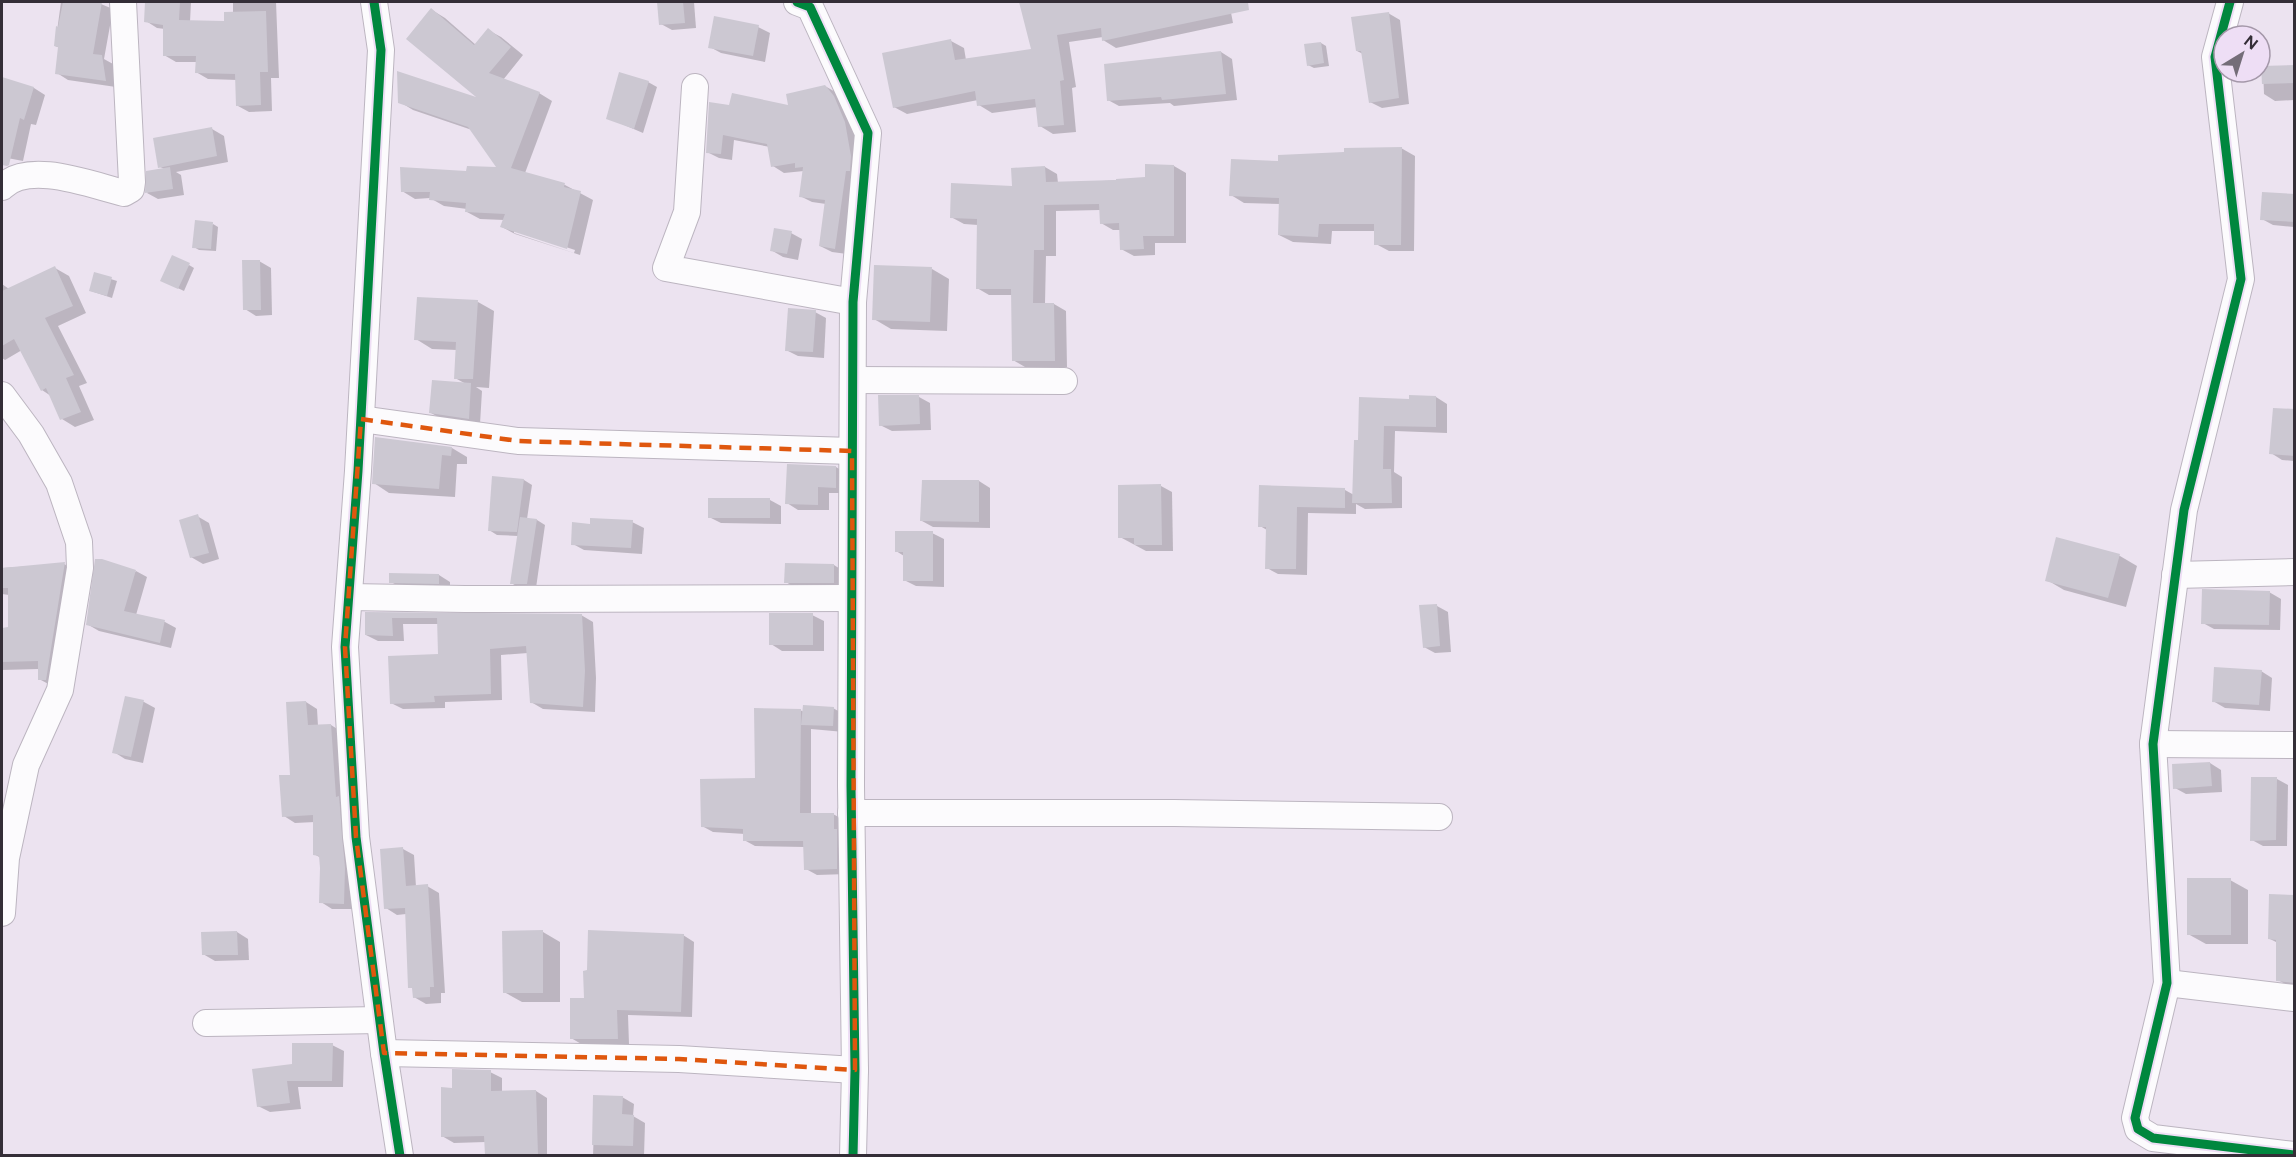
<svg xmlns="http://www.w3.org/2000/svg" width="2296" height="1157" font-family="Figtree,sans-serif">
  <rect width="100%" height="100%" fill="#ece3f0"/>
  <!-- shadow -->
  <g fill="#0003" fill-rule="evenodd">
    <path d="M61 2H96L113 9 104 59 113 64 116 87 68 80 57 73 60 48 55 46Z"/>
    <path d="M147 2H191L190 22H226L233 13V2H276L279 78H271L272 111 249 112 238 106 237 80 208 79 196 72 197 62H176L164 55 165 29 157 28 146 21Z"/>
    <path d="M659 2H694L696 28 672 30 661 24Z"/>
    <path d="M1020 2H1229L1233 23 1116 48 1103 40V37L1069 42 1076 87 1072 88 1076 132 1053 134 1040 126 1038 107 992 113 979 105 978 100 907 114 894 107 951 41 964 48 966 60 1033 50Z"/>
    <path d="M432 10 445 18 476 45 488 30 501 37 523 55 503 80 539 93 552 101 525 173 565 185 593 200 580 255 515 234 502 227 504 220 480 219 467 212V209L444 206 430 198 415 199 402 191 468 172 499 169 472 130 413 110 400 102 482 101ZM514 230 575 250 574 253 514 233Z"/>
    <path d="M1388 13 1400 20 1409 104 1382 108 1370 102 1363 54 1357 51Z"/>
    <path d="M758 27 770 33 765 62 721 53 710 47Z"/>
    <path d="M1321 43 1326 46 1329 66 1314 68 1308 65Z"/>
    <path d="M1221 52 1232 59 1237 100 1174 106 1170 103 1119 106 1108 100Z"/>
    <path d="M2294 66V100L2275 101 2264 94 2263 68Z"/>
    <path d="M2 78 34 88 45 95 36 125 31 124 23 161 2 157Z"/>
    <path d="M648 82 657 87 643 133 608 118Z"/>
    <path d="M825 86 837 93 856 130 847 254 832 252 820 246 826 204 812 202 800 196 804 171 784 173 773 166 770 147 734 140 732 160 719 158 707 152 731 106H790Z"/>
    <path d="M212 129 224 136 228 162 176 172 181 175 184 195 158 199 147 193 165 169 160 167Z"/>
    <path d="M1401 148 1415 156 1414 251H1389L1376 244V231H1332L1331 244 1293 242 1279 235 1281 204 1244 203 1231 195 1280 163Z"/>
    <path d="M1174 166 1186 173V243H1155V255L1134 256 1121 249 1120 230H1113L1101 223 1100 210 1056 211V256H1046L1045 304H1054L1066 311 1067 367H1025L1013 360 1012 295H989L977 288 978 225 964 224 951 217 1014 188 1045 167 1057 174 1058 183 1146 179Z"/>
    <path d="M2294 195V227L2273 225 2262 219Z"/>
    <path d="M213 224 218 227 216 251 199 250 194 247Z"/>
    <path d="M791 233 802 239 798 260 783 257 771 250Z"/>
    <path d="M259 261 271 268 272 315 256 316 245 309Z"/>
    <path d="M189 265 194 268 184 291 167 283Z"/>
    <path d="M55 268 69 276 86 313 58 326 87 383 79 386 94 420 75 427 62 419 51 396 42 390 22 350 5 360 2 358V284L9 289Z"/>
    <path d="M932 269 949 279 947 331 891 329 874 319Z"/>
    <path d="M95 274 117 281 112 298 91 291Z"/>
    <path d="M2294 299V323L2293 322Z"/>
    <path d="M478 302 494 311 489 388 476 387 482 391 480 424 442 419 431 413 466 384 455 378 457 350 432 349 416 339Z"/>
    <path d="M815 312 826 318 824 358 798 356 786 350Z"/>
    <path d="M919 397 930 403 931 430 892 431 880 425Z"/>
    <path d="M1436 397 1447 404V433L1395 431 1394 472 1402 477V508L1365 509 1356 504V514L1308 513 1307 575 1278 574 1267 568V530L1260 526V487L1345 490 1354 495 1359 441 1410 401Z"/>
    <path d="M2294 411V461L2282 460 2271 453Z"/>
    <path d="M452 448 467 457V464H457L455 497 389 493 374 483Z"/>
    <path d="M836 467 847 474V493H829V510H798L787 503Z"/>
    <path d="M494 478 524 480 532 485 527 519 537 520 545 525 536 588H520L511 583 518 536 497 535 489 530Z"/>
    <path d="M979 481 990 488V528L933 527 922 521Z"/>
    <path d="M1161 486 1172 492 1173 551H1146L1120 537Z"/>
    <path d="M770 500 781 506V524L721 523 709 517Z"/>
    <path d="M197 516 209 523 219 559 203 564 191 557Z"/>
    <path d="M632 522 644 528 642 554 584 550 573 544 592 525Z"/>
    <path d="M932 533 944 539V587L916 586 904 580V556L896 551Z"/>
    <path d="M2058 539 2120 556 2137 566 2126 607 2064 590 2047 580Z"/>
    <path d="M64 564 79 572 54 687 39 679V669L2 670V629H10L9 595 2 594V568Z"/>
    <path d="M786 564 834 565 845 572V589H797L786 582Z"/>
    <path d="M136 571 147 577 136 615 165 622 176 628 171 648 99 631 87 624Z"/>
    <path d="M391 574 439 575 450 582V589L402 588 391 582Z"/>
    <path d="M2269 592 2281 599 2280 630 2214 629 2203 623Z"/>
    <path d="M1437 606 1448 612 1451 652 1435 653 1424 647Z"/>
    <path d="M366 614 581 615 593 622 596 678 595 712 543 709 531 702 528 653 501 655 502 700 445 702V708L403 709 391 703 439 656V624H403L404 641H378L366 635Z"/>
    <path d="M812 615 824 621V651H782L771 644Z"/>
    <path d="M2261 671 2272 678 2270 711 2225 708 2213 701Z"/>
    <path d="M127 698 144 702 155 708 143 763 125 759 114 752Z"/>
    <path d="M306 702 317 709 318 726 331 725 342 732 355 909H332L321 902V858L314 854 315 822 295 823 284 816Z"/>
    <path d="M833 708 845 715 844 732 811 729V814H833L844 820 848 874 817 875 806 869 805 847 755 846 744 840 745 834 713 832 702 826 756 779 800 710 804 712Z"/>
    <path d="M2210 763 2221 770 2222 792 2186 794 2175 788Z"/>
    <path d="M2277 779 2288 785 2287 846H2263L2252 840Z"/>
    <path d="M403 849 414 855 416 887 427 886 439 893 445 993H441V1003L426 1004 414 997V989L410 987 406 914 397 915 386 908Z"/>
    <path d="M2230 880 2248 890V944H2206L2188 934Z"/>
    <path d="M2294 896V987L2289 986 2278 980V943L2270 939Z"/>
    <path d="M237 932 248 939 249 960 215 961 203 954Z"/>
    <path d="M543 932 560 942V1002H522L504 992Z"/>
    <path d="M683 935 694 942 692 1017 628 1015 629 1044 583 1045 571 1038 585 1000Z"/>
    <path d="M332 1045 344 1051 343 1087H298L301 1109 270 1112 258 1106 293 1066Z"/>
    <path d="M490 1072 502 1078V1092L536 1091 547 1098V1156H486V1142L454 1143 442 1136 454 1089Z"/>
    <path d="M595 1096 622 1097 634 1104 633 1116 645 1123 644 1156H593Z"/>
  </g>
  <!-- building -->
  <g fill="#ccc8d2">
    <path d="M63 2H102L93 54 102 55 106 81 55 74 58 47 54 46 56 26 58 27Z"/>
    <path d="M145 2H180L179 20 224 21V12L266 11 268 72H260L261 105 236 106 235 74 195 73 196 56H163V25L144 22Z"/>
    <path d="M657 2H683L685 23 659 25Z"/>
    <path d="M1019 2H1248L1249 10 1102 41 1101 28 1057 35 1064 80 1060 81 1064 125 1038 127 1035 99 977 106 975 91 893 108 882 53 951 39 955 60 1031 49Z"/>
    <path d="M431 8 474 45 488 28 511 47 489 73 540 92 511 168 565 183 564 187 581 191 567 249 500 227 505 214 465 212 466 203 429 200 430 192H401L400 167 466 171 467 166 496 167 468 127 398 103 397 71 476 97 406 39Z"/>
    <path d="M1389 12 1399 98 1369 103 1361 51H1356L1351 17Z"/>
    <path d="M714 16 759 25 753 56 708 48Z"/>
    <path d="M1321 42 1324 63 1307 66 1304 44Z"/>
    <path d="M1221 51 1226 94 1162 100 1161 97 1107 101 1104 64Z"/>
    <path d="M2295 65V83L2262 84 2261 66Z"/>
    <path d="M619 72 649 81 634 129 606 119Z"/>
    <path d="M2 77 34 87 24 120 20 118 9 165 7 166 2 165Z"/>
    <path d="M825 85 834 96 845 122 851 156 850 171H846L835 249 819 246 825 200 799 197 803 167 795 168V163L771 167 767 144 723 135 721 154 706 153 709 102 729 105 732 93 788 105 786 94Z"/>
    <path d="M212 127 217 156 158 168 153 138Z"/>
    <path d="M1402 147 1401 245H1374V224H1319L1318 237 1278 235 1279 198 1229 196 1231 159 1278 161V155L1344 152V148Z"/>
    <path d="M1145 164 1174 165V236H1143L1144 249 1120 250 1119 223 1100 224 1099 204 1044 205V250H1034L1033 303H1054L1055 361H1012L1011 289H976L977 219 950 218 951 183 1012 186 1011 168 1045 166 1046 182 1116 180V179L1145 177Z"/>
    <path d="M170 167 173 189 145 193 146 171Z"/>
    <path d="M2262 192 2295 194V222L2260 220Z"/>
    <path d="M195 220 213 222 211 249 192 248Z"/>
    <path d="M774 228 792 231 787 254 770 251Z"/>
    <path d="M172 255 190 263 178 289 160 281Z"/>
    <path d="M242 260H260L261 310H243Z"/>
    <path d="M874 265 932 267 930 322 872 320Z"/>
    <path d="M55 266 73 306 45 318 74 375 66 378 81 412 60 420 46 388 41 391 14 339 2 346V291Z"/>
    <path d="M94 272 112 277 107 296 89 291Z"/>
    <path d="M417 297 478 300 473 379H454L456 342 414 340Z"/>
    <path d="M788 308 816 310 813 352 785 351Z"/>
    <path d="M432 380 471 383 469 419 429 413Z"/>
    <path d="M878 395H919L920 424 879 426Z"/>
    <path d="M1409 395 1436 396V427L1384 426 1383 469H1391L1392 503H1352L1354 440H1358L1359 397 1409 399Z"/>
    <path d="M2273 408 2295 409V456L2269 454Z"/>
    <path d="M375 437 452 447 451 456 442 455 439 489 372 484Z"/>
    <path d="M787 464 836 466V488L818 487V505L785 504Z"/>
    <path d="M492 476 524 479 517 532 488 531Z"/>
    <path d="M922 480H979V522L920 521Z"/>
    <path d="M1161 484 1162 545H1134V538H1118V485Z"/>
    <path d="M1259 485 1345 488V508L1297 507 1296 569H1265L1266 527H1258Z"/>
    <rect x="708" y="498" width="62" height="20"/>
    <path d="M198 514 209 553 190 558 179 520Z"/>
    <path d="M520 517 537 519 527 584H510Z"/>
    <path d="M590 518 633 520 631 548 571 545 572 522 590 524Z"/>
    <path d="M895 531H933V581H903V552H895Z"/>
    <path d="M2056 537 2120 554 2108 598 2045 581Z"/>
    <path d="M95 559H102L136 570 124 611 165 620 160 643 86 625Z"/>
    <path d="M65 562 46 680H38V661L2 662V628L8 627V588H2V568Z"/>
    <path d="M785 563 834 564V583H784Z"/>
    <path d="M389 573 439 574V584L389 583Z"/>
    <path d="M2202 589 2270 591 2269 625 2201 624Z"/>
    <path d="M1437 604 1440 646 1423 648 1419 605Z"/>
    <path d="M365 612 582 614 585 671 583 707 530 703 526 646 490 649 491 694 434 696 435 702 390 704 388 656 438 654 437 618H392L393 636 365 635Z"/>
    <rect x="769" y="613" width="44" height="32"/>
    <path d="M2214 667 2262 670 2259 705 2212 702Z"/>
    <path d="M125 696 144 700 131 757 112 753Z"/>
    <path d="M306 701 308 725 331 724 336 797 339 796 345 868 344 904 319 903 320 868 319 856 313 855V815L282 817 279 775H290L286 702Z"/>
    <path d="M803 705 834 707 833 726 801 725Z"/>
    <path d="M754 708 801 709 800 813H834V829H837V869L804 870 803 841H743V829L701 827 700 779 755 778Z"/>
    <path d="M2210 762 2212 786 2173 789 2172 764Z"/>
    <path d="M2251 777H2277L2276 840 2250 841Z"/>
    <path d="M403 847 406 886 428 884 434 987H430V997L413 998 412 988H408L405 908 384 909 380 849Z"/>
    <rect x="2187" y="878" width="44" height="57"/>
    <path d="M2269 894 2295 895V983L2276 981V940L2268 939Z"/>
    <path d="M543 930V993H503L502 931Z"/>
    <path d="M588 930 684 934 681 1012 617 1010 618 1039H570V998H584L583 971 587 970Z"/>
    <path d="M237 931 238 955H202L201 932Z"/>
    <path d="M292 1043H333L332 1081H287L290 1103 257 1107 252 1069 292 1064Z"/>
    <path d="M452 1069 491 1070V1091L536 1090 538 1155H485L484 1136 441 1137V1087L452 1088Z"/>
    <path d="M593 1095 623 1096 622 1114 634 1115 633 1146 592 1145Z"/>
  </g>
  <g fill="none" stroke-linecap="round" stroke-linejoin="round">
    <!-- street casing -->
    <g stroke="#bcb5c0" stroke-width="28">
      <g id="street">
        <path d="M374 2 381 50 358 471 345 647 356 837 384 1053 400 1156"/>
        <path d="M797 2 810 7 868 133 853 302 851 786 855 1070 853 1156"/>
        <path d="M2230 2 2215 57 2241 279 2184 510 2153 744 2167 983 2135 1118 2138 1129 2153 1138 2294 1155"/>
        <path d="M695 87 687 212 666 268 853 302"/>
        <path d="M2 187C29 160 91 185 124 193L131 189 132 182 123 2"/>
        <path d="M853 380 1064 381"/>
        <path d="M2 395 31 434 59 483 79 542 80 568 60 690 26 765 6 858 2 913"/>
        <path d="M361 419 518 441 852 451"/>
        <path d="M2175 575 2294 572"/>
        <path d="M349 597 465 599 851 598"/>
        <path d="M2153 744 2294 745"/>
        <path d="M851 813H1174L1439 817"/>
        <path d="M2167 983 2294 998"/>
        <path d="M206 1023 379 1020"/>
        <path d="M384 1053 679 1059 855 1070"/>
      </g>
    </g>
    <!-- street -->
    <use href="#street" stroke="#fcfbfd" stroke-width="26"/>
    <!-- cycleway casing -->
    <g stroke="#eedef5" stroke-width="13">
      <g id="cycleway">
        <path d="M374 2 381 50 358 471 345 647 356 837 384 1053 400 1156"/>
        <path d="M797 2 810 7 868 133 853 302 851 786 855 1070 853 1156"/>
        <path d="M2230 2 2215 57 2241 279 2184 510 2153 744 2167 983 2135 1118 2138 1129 2153 1138 2294 1155"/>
      </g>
    </g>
    <!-- cycleway -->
    <use href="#cycleway" stroke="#00873e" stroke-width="9"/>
  </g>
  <!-- marked area -->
  <path fill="none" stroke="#df570e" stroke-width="4.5" stroke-dasharray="12 8" stroke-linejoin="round" d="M361 419 518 441 852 451 855 1070 679 1059 384 1053 356 837 345 647Z"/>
  <!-- border -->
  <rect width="2296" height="1157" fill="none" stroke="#342e37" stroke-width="6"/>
  <!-- north arrow -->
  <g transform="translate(2242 54) rotate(38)"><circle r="28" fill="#eedef5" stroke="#a498a9" stroke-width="1.5"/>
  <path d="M0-4.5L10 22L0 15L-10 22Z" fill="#746d78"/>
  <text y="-9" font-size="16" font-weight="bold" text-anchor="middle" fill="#342e37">N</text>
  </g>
</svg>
